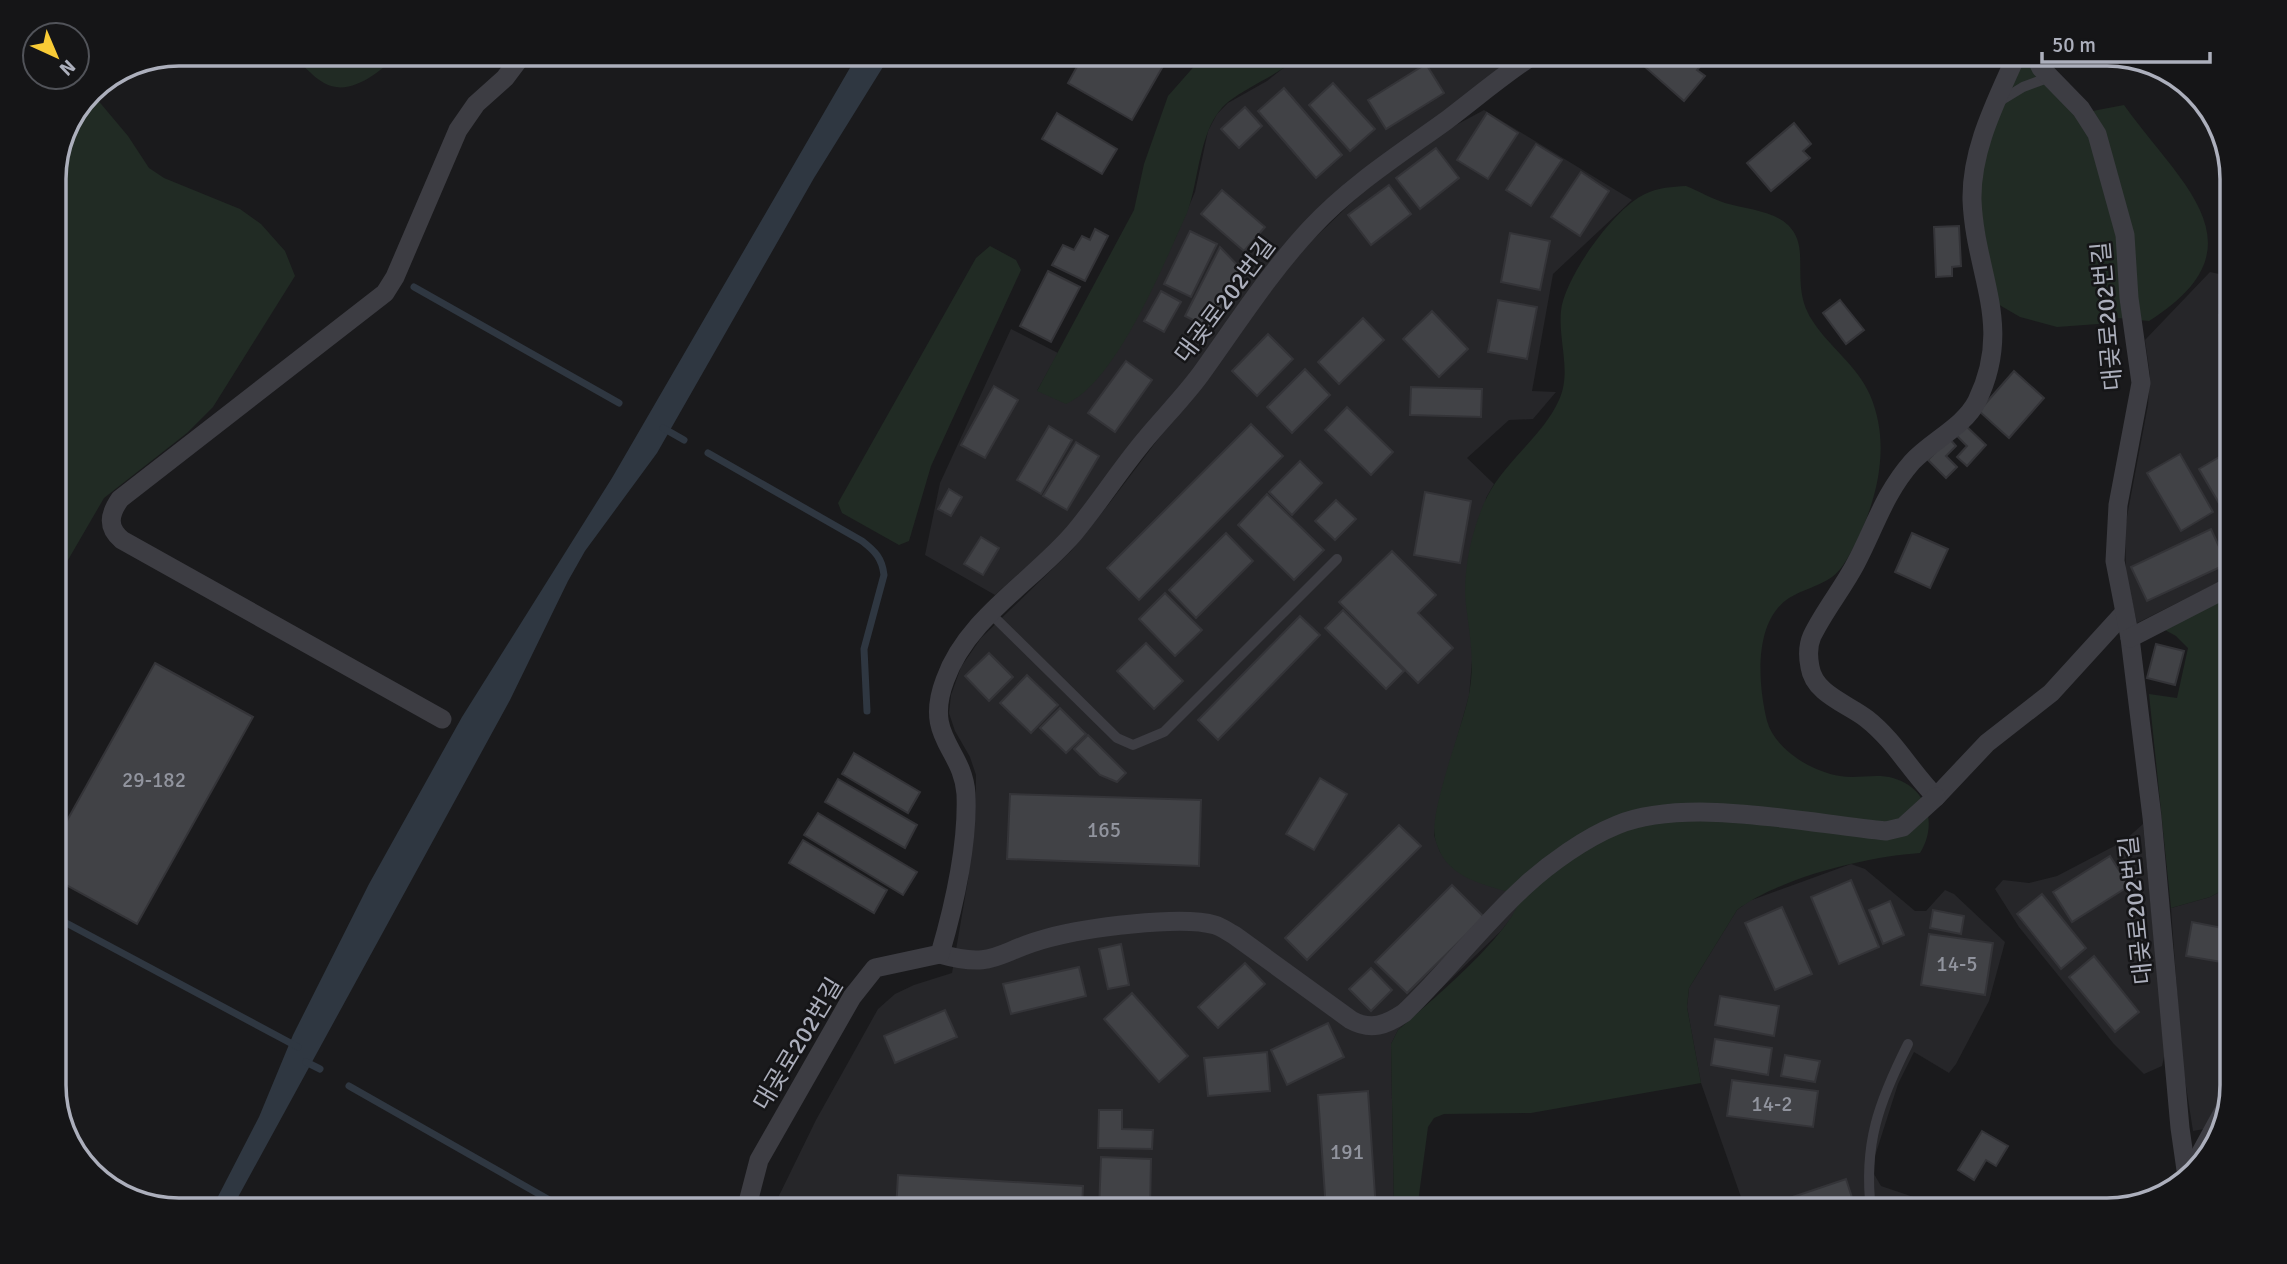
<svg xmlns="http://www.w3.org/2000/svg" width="2287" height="1264" font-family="Signika,'Noto Sans KR',sans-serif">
  <rect width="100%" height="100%" fill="#1a1a1c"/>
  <!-- built -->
  <g fill="#262629">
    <path d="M1301 54H1521L1279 251 1187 377 1061 536 995 595 925 555 940 483 1011 329 1058 353 1037 391 1174 241 1195 192 1208 131 1217 114 1228 103 1267 81Z"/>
    <path d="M1484 110 1632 200 1553 274 1532 391 1556 392 1533 419 1509 420 1467 458 1494 484 1486 498 1469 696 1439 802 1434 835 1440 852 1452 867 1521 895 1518 909 1501 931 1398 1030 1391 1044 1394 1210H772L816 1120 878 1009 895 994 914 985 952 973 968 880 976 796V775L970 757 955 731 949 713 951 695 961 667 981 638 1071 551 1108 505 1301 251 1372 183 1445 131Z"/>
    <path d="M2210 272 2233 277V575L2137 623 2126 576 2125 527 2148 405 2150 375 2145 340Z"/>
    <path d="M2143 824 2165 1053 2162 1066 2144 1074 2113 1043 2019 927 1995 889 2003 880 2029 883 2057 876 2124 841Z"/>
    <path d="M1851 864 1865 869 1915 911H1926L1945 890 1954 894 2005 942 1989 1001 1956 1064 1949 1073 1914 1052 1898 1084 1875 1156 1874 1174 1881 1186 1952 1210H1726L1724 1206 1742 1200 1701 1083 1687 1007 1689 988 1737 910 1749 901Z"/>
    <path d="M2233 885V1072L2204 1129 2193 1131 2182 1061 2171 908 2210 897Z"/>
  </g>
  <!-- green -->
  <g fill="#212b24">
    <path d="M289 54H398C381 71 350 98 324 83 311 76 302 62 289 54Z"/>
    <path d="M1205 54H1301C1278 76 1251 84 1228 102 1198 127 1200 179 1187 213 1164 263 1117 382 1066 404L1037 391 1134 210 1144 164 1168 96Z"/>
    <path d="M2022 54 2077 114 2124 105C2179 183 2268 246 2149 321L2118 318 2098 324 2057 327 2020 317 1996 303 1978 192 1992 124Z"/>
    <path d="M91 92 128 136 149 168 164 178 240 209 261 224 285 251 295 276 213 407 187 433 104 498 61 572 55 577 54 172Z"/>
    <path d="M1686 186C1699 191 1712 199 1725 203 1756 212 1798 211 1800 254 1801 279 1798 298 1812 320 1829 347 1857 365 1870 395 1891 444 1878 497 1856 543 1849 555 1843 569 1832 577 1819 586 1802 590 1789 598 1753 622 1758 684 1767 721 1775 750 1813 772 1840 776 1857 779 1877 773 1893 778 1928 788 1938 824 1920 853 1865 857 1782 877 1737 910L1689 988 1687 1007 1701 1083 1531 1113 1444 1114 1434 1118 1428 1127 1417 1210H1394L1391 1044 1398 1030C1429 1003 1513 933 1521 896 1487 884 1445 881 1435 838 1429 811 1463 726 1469 694 1475 663 1470 637 1466 605 1462 573 1472 527 1487 497 1505 461 1543 436 1559 400 1572 372 1558 341 1561 311 1564 278 1615 207 1645 194 1659 187 1672 187 1686 186Z"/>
    <path d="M990 246 1016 260 1021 270 931 466 909 541 899 545 842 513 838 503 976 258Z"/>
    <path d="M2233 592V885L2210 897 2171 908 2149 694 2177 698 2188 648 2176 636 2165 630Z"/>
  </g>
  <!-- water -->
  <path fill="#2f3741" d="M858 54H891L814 178 657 453 585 551 568 581 510 700 231 1210H211L259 1117 293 1035 369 884 462 717 612 478Z"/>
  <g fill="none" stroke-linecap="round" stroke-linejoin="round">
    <!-- stream -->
    <g stroke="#2f3741" stroke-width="7">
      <path d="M414 287 619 403"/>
      <path d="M663 428 684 440"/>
      <path d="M708 453 862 541C875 551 882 558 884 575L864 649 867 711"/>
      <path d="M55 917 298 1047"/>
      <path d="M306 1062 320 1069"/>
      <path d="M349 1086 567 1210"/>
    </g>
  </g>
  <!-- building -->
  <g fill="#414246" stroke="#343438" stroke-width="2">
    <path d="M1084 54H1170L1132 120 1068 83Z"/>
    <path d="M1654 54H1691L1702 64 1697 70 1705 76 1684 101 1644 66Z"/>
    <path d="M1426 64 1444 93 1386 129 1368 100Z"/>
    <path d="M1333 83 1375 129 1350 151 1309 105Z"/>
    <path d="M1284 88 1342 155 1316 178 1258 111Z"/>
    <path d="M1245 107 1262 126 1239 148 1221 129Z"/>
    <path d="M1057 113 1117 149 1102 174 1042 139Z"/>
    <path d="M1487 113 1518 133 1488 179 1457 160Z"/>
    <path d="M1794 123 1811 144 1803 151 1810 158 1771 191 1747 163Z"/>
    <path d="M1536 144 1562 160 1531 206 1506 190Z"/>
    <path d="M1436 148 1459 178 1420 209 1396 178Z"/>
    <path d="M1581 172 1609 191 1580 236 1551 217Z"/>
    <path d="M1389 185 1411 214 1371 245 1348 215Z"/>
    <path d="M1222 190 1265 227 1244 251 1201 214Z"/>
    <path d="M1959 226 1961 266 1952 267V276L1936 277 1934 227Z"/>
    <path d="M1095 229 1108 236 1085 281 1052 265 1063 245 1074 250 1082 236 1090 240Z"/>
    <path d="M1190 231 1217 244 1191 297 1164 284Z"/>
    <path d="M1510 233 1550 241 1540 290 1501 282Z"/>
    <path d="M1220 247 1242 270 1211 329 1185 316Z"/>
    <path d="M1048 271 1080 287 1051 342 1020 326Z"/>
    <path d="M1161 291 1181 302 1164 332 1144 321Z"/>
    <path d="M1498 300 1537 307 1527 359 1488 352Z"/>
    <path d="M1840 300 1864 330 1846 344 1823 313Z"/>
    <path d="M1432 311 1468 349 1439 377 1403 339Z"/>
    <path d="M2219 315H2233V378L2221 379Z"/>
    <path d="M1363 318 1384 340 1339 384 1318 362Z"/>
    <path d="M1268 334 1293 359 1257 396 1232 371Z"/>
    <path d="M1126 361 1152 380 1115 432 1088 413Z"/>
    <path d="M1305 369 1330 395 1292 433 1267 407Z"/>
    <path d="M2014 371 2044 398 2009 438 1979 411Z"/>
    <path d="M994 386 1018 400 985 458 961 445Z"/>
    <path d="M1411 387 1482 389 1481 417 1410 415Z"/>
    <path d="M1347 407 1393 452 1371 475 1325 430Z"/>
    <path d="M1251 424 1283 456 1139 600 1107 568Z"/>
    <path d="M1965 425 1986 445 1967 466 1957 457 1967 446 1956 435Z"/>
    <path d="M1049 426 1072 440 1041 494 1017 480Z"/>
    <path d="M1949 438 1956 446 1946 456 1957 467 1946 478 1928 460Z"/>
    <path d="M1076 442 1099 456 1067 510 1043 496Z"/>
    <path d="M2233 449V498L2220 505 2199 469Z"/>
    <path d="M2180 454 2213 512 2181 531 2147 473Z"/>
    <path d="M1300 461 1322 483 1292 515 1269 492Z"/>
    <path d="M949 489 962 497 951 516 938 509Z"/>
    <path d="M1425 492 1471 501 1460 563 1414 555Z"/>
    <path d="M1267 494 1324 550 1294 580 1238 525Z"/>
    <path d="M1336 500 1356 519 1335 540 1315 521Z"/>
    <path d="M2211 529 2227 564 2147 601 2131 567Z"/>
    <path d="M1226 533 1253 561 1196 618 1169 590Z"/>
    <path d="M1912 533 1948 549 1930 588 1895 572Z"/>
    <path d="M981 537 999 548 983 575 964 564Z"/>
    <path d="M1392 551 1436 595 1418 613 1453 648 1418 683 1339 602Z"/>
    <path d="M1165 593 1202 630 1175 656 1139 619Z"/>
    <path d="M1343 610 1404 671 1386 689 1325 628Z"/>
    <path d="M1300 616 1320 635 1218 740 1198 720Z"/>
    <path d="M1146 643 1183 681 1154 709 1117 671Z"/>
    <path d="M2156 644 2184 651 2175 685 2147 678Z"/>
    <path d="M989 653 1013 677 989 701 965 676Z"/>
    <path d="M155 663 253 717 137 924 55 879V842Z"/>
    <path d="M1027 675 1058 705 1031 733 1000 703Z"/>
    <path d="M1060 708 1086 734 1066 753 1040 728Z"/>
    <path d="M1088 735 1126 773 1117 782 1100 775 1074 749Z"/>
    <path d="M854 753 920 792 908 813 842 774Z"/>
    <path d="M1320 778 1347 794 1314 850 1286 834Z"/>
    <path d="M838 779 917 825 905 848 825 802Z"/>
    <path d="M1010 794 1201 800 1199 866 1007 859Z"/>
    <path d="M818 813 917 872 903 895 804 835Z"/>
    <path d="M1399 825 1421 846 1307 960 1285 938Z"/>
    <path d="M803 840 887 890 874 913 789 863Z"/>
    <path d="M2110 856 2129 886 2072 922 2053 892Z"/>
    <path d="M1851 880 1879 947 1839 964 1811 897Z"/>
    <path d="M1452 885 1484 917 1407 993 1375 962Z"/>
    <path d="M2042 894 2086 948 2061 969 2017 914Z"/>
    <path d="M1890 901 1904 935 1883 944 1869 910Z"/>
    <path d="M1782 907 1812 974 1775 990 1745 923Z"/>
    <path d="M1933 910 1964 916 1961 934 1930 928Z"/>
    <path d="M2192 922 2233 930V964L2186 956Z"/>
    <path d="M1929 934 1993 943 1985 995 1921 985Z"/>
    <path d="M1121 944 1129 985 1108 989 1099 949Z"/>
    <path d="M2094 956 2139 1012 2115 1032 2069 977Z"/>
    <path d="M1245 963 1265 984 1218 1028 1198 1007Z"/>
    <path d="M1079 967 1086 996 1011 1014 1003 984Z"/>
    <path d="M1371 968 1392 990 1371 1011 1349 989Z"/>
    <path d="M1132 993 1188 1056 1159 1082 1104 1019Z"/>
    <path d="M1720 996 1779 1006 1774 1036 1715 1025Z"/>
    <path d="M945 1010 957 1037 895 1063 884 1036Z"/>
    <path d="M1328 1023 1344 1057 1287 1085 1271 1050Z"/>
    <path d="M1715 1039 1772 1048 1768 1075 1711 1065Z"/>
    <path d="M1267 1052 1270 1091 1208 1096 1204 1058Z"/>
    <path d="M1785 1055 1820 1061 1815 1082 1781 1076Z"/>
    <path d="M1732 1080 1818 1091 1813 1127 1727 1116Z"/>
    <path d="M1368 1091 1376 1210H1326L1318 1095Z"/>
    <path d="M1099 1110H1122V1129L1153 1130 1152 1149 1098 1148Z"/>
    <path d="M1982 1131 2008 1146 1996 1166 1986 1160 1974 1180 1958 1170Z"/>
    <path d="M1101 1157 1151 1159 1150 1210H1099Z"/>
    <path d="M898 1175 1083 1186 1082 1210H896Z"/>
    <path d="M1846 1179 1856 1210H1787L1784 1200Z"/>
    <path d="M1901 1200 1930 1210H1898Z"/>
    <path d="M1778 1201 1781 1210H1751Z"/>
  </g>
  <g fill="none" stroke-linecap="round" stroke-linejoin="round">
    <!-- lane -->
    <g stroke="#3d3d43" stroke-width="10">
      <path d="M2000 101 2023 87 2050 77"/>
      <path d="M991 614 1117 738 1133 745 1164 732 1337 559"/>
      <path d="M1871 1210C1863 1144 1879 1102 1908 1044"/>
    </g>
    <!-- street -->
    <g stroke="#3d3d43" stroke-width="19">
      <path d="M2017 54C1997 100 1971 148 1972 200 1975 275 2014 325 1977 401 1964 427 1931 441 1912 462 1884 494 1875 527 1856 563 1843 588 1824 611 1812 636 1808 645 1808 657 1810 667 1814 694 1848 704 1867 719 1895 741 1911 772 1936 797L1987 743 2051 693 2124 613"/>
      <path d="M2034 54 2041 68 2081 109 2097 134 2125 235 2129 298 2141 383 2118 505 2115 561 2130 638 2152 817 2180 1128 2187 1177"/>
      <path d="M2130 638 2233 585"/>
      <path d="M442 719 122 540C107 527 109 515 120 499L385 293 395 277 458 130 476 104 505 78 523 54"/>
      <path d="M940 954C996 970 997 951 1048 938 1084 928 1181 915 1215 925 1222 927 1228 932 1234 935L1351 1020C1371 1031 1386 1025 1404 1013 1446 973 1483 924 1525 886 1550 863 1585 838 1617 825 1688 796 1810 824 1886 831L1903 827 1936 797"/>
      <path d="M2187 1178 2228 1103"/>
      <path d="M746 1210 759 1160 852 997 875 968 940 954C954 906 968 844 966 794 963 748 923 738 945 680 967 618 1033 581 1074 533 1099 503 1119 471 1144 441 1162 419 1183 398 1200 375 1236 325 1269 273 1311 228 1351 185 1400 154 1447 120 1476 98 1504 74 1535 54"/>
    </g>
  </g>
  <g text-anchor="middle" stroke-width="5" stroke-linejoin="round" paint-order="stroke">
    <!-- number labels -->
    <g font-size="21" fill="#91949e">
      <text x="154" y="787">29-182</text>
      <text x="1104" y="837">165</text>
      <text x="1957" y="971">14-5</text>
      <text x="1772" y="1111">14-2</text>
      <text x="1347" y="1159">191</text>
    </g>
    <!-- street labels -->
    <g font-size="24" fill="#acafbc" stroke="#151517">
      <text transform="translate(1225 300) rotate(-53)" y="8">대곶로202번길</text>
      <text transform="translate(2107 316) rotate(-95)" y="8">대곶로202번길</text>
      <text transform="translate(2136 910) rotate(-96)" y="8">대곶로202번길</text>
      <text transform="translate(798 1044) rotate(-59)" y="8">대곶로202번길</text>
    </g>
  </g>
  <!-- crop -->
  <path d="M0 0H2287V1264H0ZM179 66H2107A113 113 0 0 1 2220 179V1085A113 113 0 0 1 2107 1198H179A113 113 0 0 1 66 1085V179A113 113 0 0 1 179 66Z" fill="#151517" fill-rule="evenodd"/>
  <path fill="none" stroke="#acafbc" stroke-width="3.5" d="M179 66H2107A113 113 0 0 1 2220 179V1085A113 113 0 0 1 2107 1198H179A113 113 0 0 1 66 1085V179A113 113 0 0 1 179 66Z"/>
  <!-- north arrow -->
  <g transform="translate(56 56) rotate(136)"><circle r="33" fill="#151517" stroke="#515359" stroke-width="2"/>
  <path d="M0-5L12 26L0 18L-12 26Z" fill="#f8cb36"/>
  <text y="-10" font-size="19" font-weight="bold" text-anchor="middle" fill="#acafbc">N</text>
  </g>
  <!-- scale -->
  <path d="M2042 52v10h168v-10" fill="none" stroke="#acafbc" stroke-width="3.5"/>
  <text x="2052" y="52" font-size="21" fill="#acafbc" stroke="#151517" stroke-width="5" paint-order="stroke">50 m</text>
</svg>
